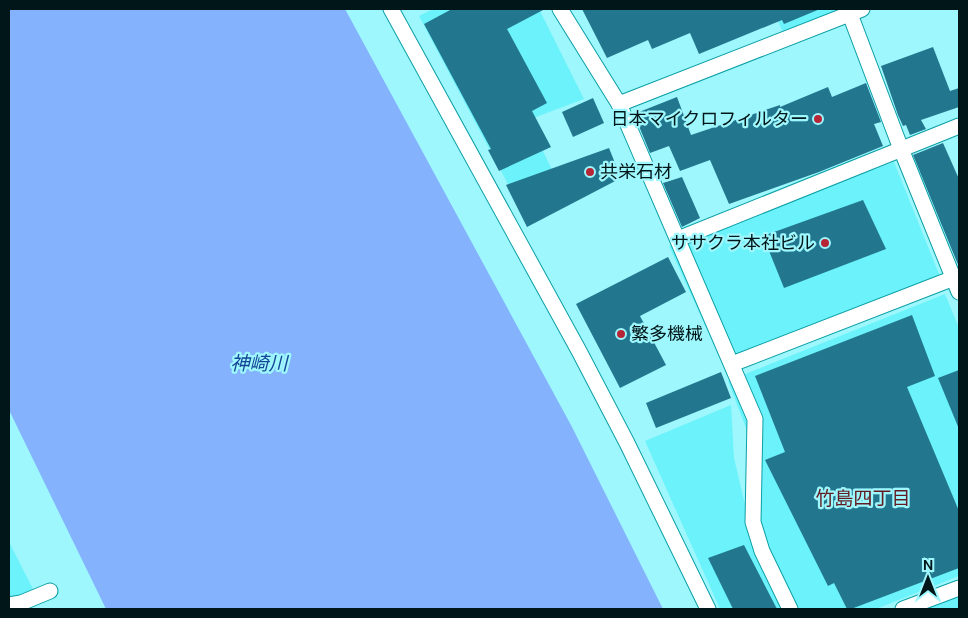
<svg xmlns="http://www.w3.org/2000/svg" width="968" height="618" font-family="'DM Sans','Noto Sans JP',sans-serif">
  <rect width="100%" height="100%" fill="#9ef7fd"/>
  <!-- built -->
  <g fill="#6cf2fa">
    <path d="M433 9H539L584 99 528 120 567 201 528 222 419 16Z"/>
    <path d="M773 9H843L783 33Z"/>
    <path d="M894 162 943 284 726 372 669 246Z"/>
    <path d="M945 294 959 328V576L876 609H799L764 541 746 428 728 381Z"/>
    <path d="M731 405 734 458 755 547 785 609H720L645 441Z"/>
    <path d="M9 542 33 589 9 600Z"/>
    <path d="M959 591V609H912Z"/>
  </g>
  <!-- water -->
  <path fill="#85b2fd" d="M9 9H345L572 427 663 609H106L9 410Z"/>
  <!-- building -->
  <g fill="#22778e">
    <path d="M452 9H545L507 29 547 103 532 111 551 147 499 171 488 150 491 149 424 24Z"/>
    <path d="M582 9H820L784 24 782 20 699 54 690 33 652 49 648 40 607 58Z"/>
    <path d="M933 47 950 91 959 88V107L921 120 926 129 910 135 906 125 903 126 898 115 881 66Z"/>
    <path d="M866 83 881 122 874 124 883 146 819 172 729 204 710 160 680 171 669 146 650 153 634 114 677 97 691 135 780 105V107L828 87 832 97Z"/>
    <path d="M593 98 604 123 573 137 562 112Z"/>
    <path d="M943 143 959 179V267L913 155Z"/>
    <path d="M609 148 621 178 527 227 506 185Z"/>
    <path d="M682 177 700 218 682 227 663 183Z"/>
    <path d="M863 200 886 249 784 288 763 236Z"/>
    <path d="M668 257 686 292 640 316 666 365 620 388 576 304Z"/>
    <path d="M912 315 935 376 907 387 959 511V568L851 609H847L834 583 828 586 765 460 785 452 755 376Z"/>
    <path d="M959 370V429L938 378Z"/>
    <path d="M721 372 731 398 656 428 646 403Z"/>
    <path d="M744 545 777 609H733L708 558Z"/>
  </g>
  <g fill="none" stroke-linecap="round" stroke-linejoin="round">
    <!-- street casing -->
    <g stroke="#0b9fa6" stroke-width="17">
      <g id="street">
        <path d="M391 9 579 351 627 443 708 609"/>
        <path d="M560 9 619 104 755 419 753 522 762 551 790 609"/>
        <path d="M848 9 901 149 959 292"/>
        <path d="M619 104 862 9"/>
        <path d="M678 239 959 126"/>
        <path d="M732 364 959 276"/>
        <path d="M9 605 21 603 50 591"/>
        <path d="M903 609 959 588"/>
      </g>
    </g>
    <!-- street -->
    <use href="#street" stroke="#fff" stroke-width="15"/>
  </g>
  <!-- markers -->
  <g fill="#b72637" stroke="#9ef7fd" stroke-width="2">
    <circle cx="818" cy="119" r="5"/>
    <circle cx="590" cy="172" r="5"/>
    <circle cx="825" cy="243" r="5"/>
    <circle cx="621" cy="334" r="5"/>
  </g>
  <g text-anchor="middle" stroke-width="4.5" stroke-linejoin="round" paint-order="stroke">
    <!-- poi labels -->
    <g font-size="18" fill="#001618" stroke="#9ef7fd" text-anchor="end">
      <text x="808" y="125">日本マイクロフィルター</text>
      <text x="600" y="178" text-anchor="start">共栄石材</text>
      <text x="815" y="249">ササクラ本社ビル</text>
      <text x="631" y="340" text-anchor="start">繁多機械</text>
    </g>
    <!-- water labels -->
    <g font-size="19" font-style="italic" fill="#164597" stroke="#9ef7fd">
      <text x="259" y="370">神崎川</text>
    </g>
    <!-- neighbourhood labels -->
    <g font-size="19" fill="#621c21" stroke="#9ef7fd">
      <text x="863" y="505">竹島四丁目</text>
    </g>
  </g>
  <!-- border -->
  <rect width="968" height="618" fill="none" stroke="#001618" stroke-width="20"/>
  <!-- north arrow -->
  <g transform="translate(928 578)" stroke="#9ef7fd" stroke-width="4" paint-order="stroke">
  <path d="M0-4L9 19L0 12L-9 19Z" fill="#001618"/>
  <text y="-8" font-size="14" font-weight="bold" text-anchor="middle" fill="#001618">N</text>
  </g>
</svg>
